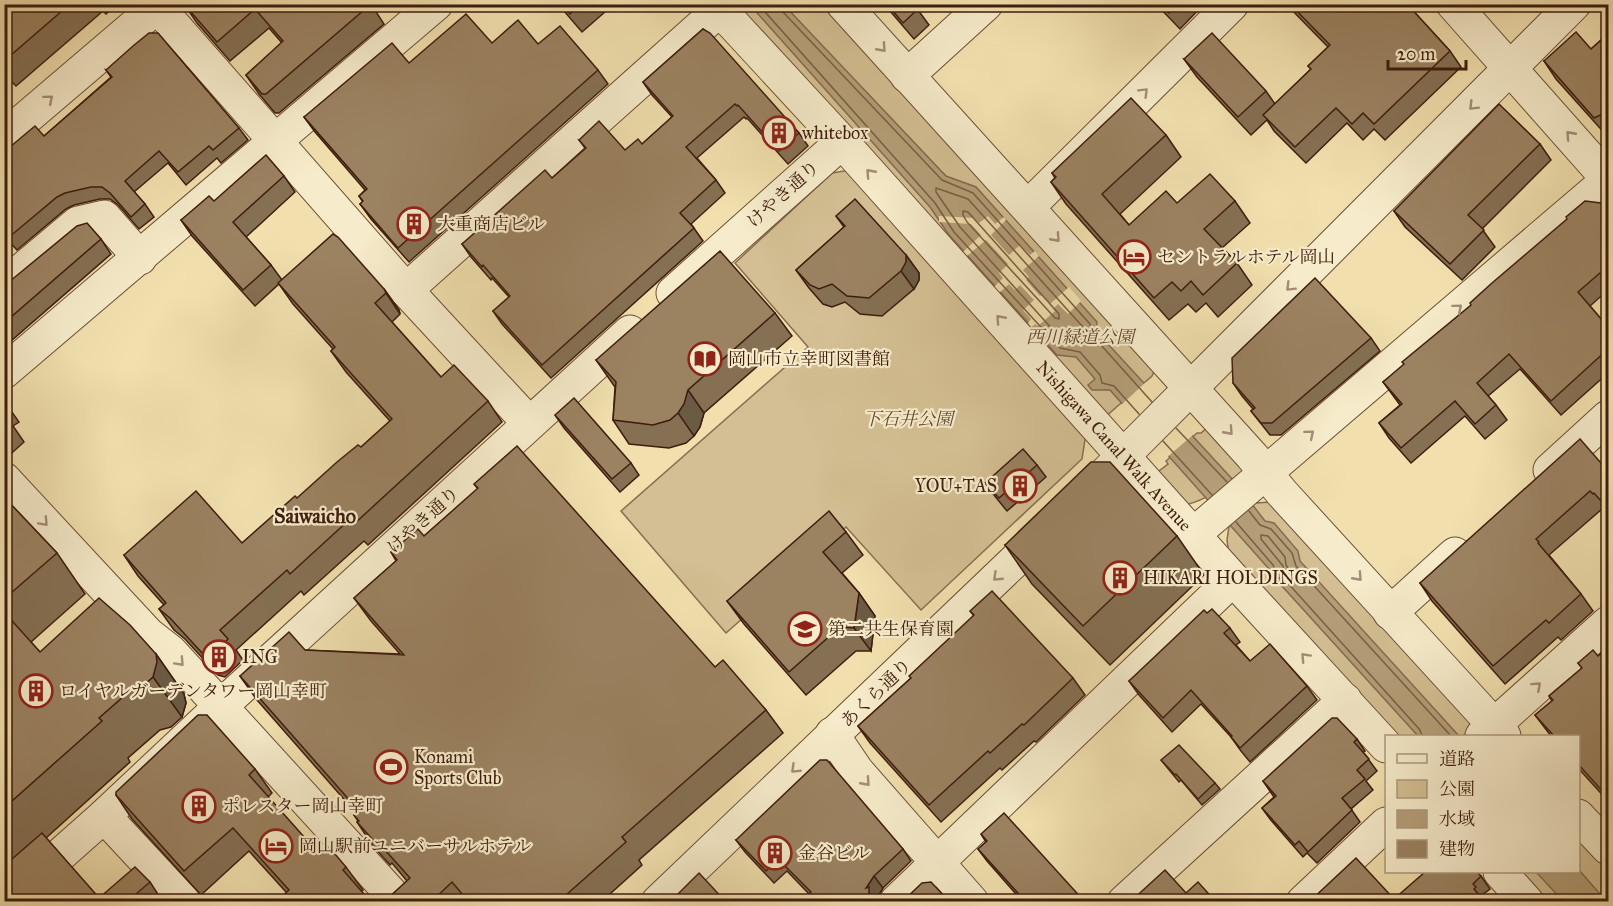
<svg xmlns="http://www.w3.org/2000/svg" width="1613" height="906" font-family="'IM FELL Great Primer','Noto Serif JP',serif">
  <rect width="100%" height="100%" fill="#f1e0ae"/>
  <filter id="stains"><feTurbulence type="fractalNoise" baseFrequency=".00333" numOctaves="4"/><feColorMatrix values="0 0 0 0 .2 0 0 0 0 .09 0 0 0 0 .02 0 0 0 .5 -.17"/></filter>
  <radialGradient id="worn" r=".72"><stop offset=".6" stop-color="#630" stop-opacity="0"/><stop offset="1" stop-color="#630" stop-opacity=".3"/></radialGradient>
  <!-- green -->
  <g fill="#d3bf93" stroke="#886e50" stroke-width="1.5">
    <path d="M740 5H827L1156 367 1152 376 1104 418 742 15Z"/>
    <path d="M850 170 1086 433 1082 459 921 610 846 527 726 633 621 511 808 347 735 263 832 173Z"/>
    <path d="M1209 426 1242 463 1243 472 1240 477C1222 487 1205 501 1184 505L1155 474 1168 464 1166 461 1197 433H1201Z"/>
    <path d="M1274 502 1471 721V727L1463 736H1392L1229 555 1227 540 1229 526 1255 503Z"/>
    <path d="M1579 834 1608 867V901H1542L1514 872H1578Z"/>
  </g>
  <!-- water -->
  <g fill="#b49e78" stroke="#856a4e" stroke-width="1.5">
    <path d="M750 5H784L946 176 976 187 1097 322 1096 331 1234 481 1265 521 1274 523 1298 551 1300 561 1459 736H1418L1281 585 1275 584 1268 576 1269 569 1110 390H1092L1088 385 1095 379 1076 357 1057 355 949 235 930 207Z"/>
    <path d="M1579 870 1606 901H1563L1536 872Z"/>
  </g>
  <!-- pier -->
  <g fill="#f1e0ae">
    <path d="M939 216 974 218 979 223 988 216 995 224 1004 217 1006 220 991 235 1009 255 1020 245 1030 255 1035 251 1039 256 1023 270 1029 277 1026 280 1040 296 1042 295 1050 304 1069 287 1081 301 1068 314 1058 304 1053 309 1055 311 1038 326 1035 324 1031 328 1028 323 1031 319 1023 310 1034 300 1020 285 1015 290 1009 284 999 293 994 287 1003 278 999 273 1008 264 986 240 967 256 963 252 981 235 971 224 939 222Z"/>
    <path d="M1146 382 1193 435 1166 458 1120 406Z"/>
  </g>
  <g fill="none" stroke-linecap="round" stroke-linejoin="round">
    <!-- shore -->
    <g stroke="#795e43" stroke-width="1.5">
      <path d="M758 4 935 203 954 232 1060 348 1080 352 1100 375 1102 383 1114 386 1139 414"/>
      <path d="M781 4 782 11 942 180 973 193 1090 324 1092 335 1152 402"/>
      <path d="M936 188 968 199 1082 326 1084 336 1088 342 1087 345 1063 341 960 227 936 192Z"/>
      <path d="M963 211 968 212 1059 314V319L1055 318 967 222 963 215Z"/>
      <path d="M1176 428 1227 482"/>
      <path d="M1163 441 1212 495"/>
      <path d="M1249 511 1260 525 1271 529 1292 553 1296 566 1451 736"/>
      <path d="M1236 522 1273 565 1277 577 1286 581 1420 730 1422 736"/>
      <path d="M1261 535 1268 536 1285 557 1286 565 1288 568 1287 571 1283 570V566L1261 539Z"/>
    </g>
    <!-- minor casing -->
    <g stroke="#6b4e36" stroke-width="35">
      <g id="minor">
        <path d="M155 4 406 290 529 423"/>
        <path d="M713 4 733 24 842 142 1233 579 1386 746"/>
        <path d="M843 4 1252 456 1282 493 1504 736"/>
        <path d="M1453 4 1608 179"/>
        <path d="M907 76 986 4"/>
        <path d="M4 137 160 4"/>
        <path d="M1028 207 1232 4"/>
        <path d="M4 285 78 223 104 217 140 258"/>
        <path d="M406 290 726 4"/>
        <path d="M673 293 842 142"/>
        <path d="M4 372 436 4"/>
        <path d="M1550 470 1608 417"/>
        <path d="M4 479 148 634 171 652 399 902"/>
        <path d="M1083 496 1574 4"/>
        <path d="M1194 534 1608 180"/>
        <path d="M1390 613 1455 554"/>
        <path d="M832 734 857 771 972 902"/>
        <path d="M1482 736 1608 623"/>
        <path d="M104 816 184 902"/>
        <path d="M1578 816 1608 848"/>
        <path d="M1500 872 1527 902"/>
        <path d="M7 902 104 816 221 706 630 332"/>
        <path d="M658 902 1047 530"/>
        <path d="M896 902 1233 579"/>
        <path d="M1124 902 1345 700"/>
        <path d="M1303 902 1386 824"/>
      </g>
    </g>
    <!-- minor -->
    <use href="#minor" stroke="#f6ebca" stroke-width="33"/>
  </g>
  <!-- wall -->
  <g fill="#857053" stroke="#3e1d0e" stroke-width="1.5">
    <path d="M4 4H117L106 14 103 11 16 86 4 74Z"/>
    <path d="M184 4H371L384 24 279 113H275L259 94 246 75 282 43 269 28 230 61 197 23Z"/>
    <path d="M558 4H614L582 32Z"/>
    <path d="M884 4H917L915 6 929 25 914 39Z"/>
    <path d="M1156 4H1204L1180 29Z"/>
    <path d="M1286 4H1407L1450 51 1461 67 1385 140 1374 129 1363 140 1347 123 1306 163 1274 131 1267 120 1251 135 1197 77 1184 59 1266 91 1275 104 1311 69 1308 66 1328 47Z"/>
    <path d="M1496 4H1507L1501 10Z"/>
    <path d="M703 29 799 133 808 146 788 164 747 118 746 119 744 117 697 158 716 180 725 193 691 224 703 241 551 378 502 324 493 311 509 297 492 278 491 280 471 257 462 244 552 178 585 148 579 140 625 150 642 144 672 117 652 95 643 82Z"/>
    <path d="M1608 34V135L1607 136 1556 79 1544 61 1591 49Z"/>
    <path d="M492 43 538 44 598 70 608 84 409 262 371 219 360 204 363 202 359 196 365 190 315 132 304 117 409 63Z"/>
    <path d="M106 70 239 128 248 140 221 163 217 158 186 185 168 163 134 192 145 204 154 217 139 229 118 205 110 199H100L74 205 66 209 17 250 4 236V152L44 136 111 77Z"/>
    <path d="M1166 135 1181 157 1120 214 1129 225 1177 203 1235 201 1250 223 1222 248 1237 263 1252 285 1218 317 1206 303 1196 312 1188 304 1169 320 1066 204 1051 182 1055 178 1052 173Z"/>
    <path d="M1540 144 1551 160 1482 229 1495 247 1462 280 1405 227 1394 211Z"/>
    <path d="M284 176 295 192 246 237 271 265 282 280 384 289 399 310 400 314 392 322 441 377 488 401 502 422 368 545 364 541 304 595 301 591 236 650 243 660 225 677 218 675 185 639 174 630 159 609 164 605 138 576 124 555 242 543 361 447 390 421 346 372 331 351 333 349 293 304 279 284 255 306 192 236 181 220 214 201Z"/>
    <path d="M1608 212V290L1590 306 1608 327V373L1561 415 1520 369 1488 396 1496 405 1507 420 1485 439 1465 416 1411 463 1389 438 1379 423 1400 405 1383 382Z"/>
    <path d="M836 216 906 255 919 273V280L914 289 882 316 860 314 845 302 832 307 823 304 809 288 796 270 844 227Z"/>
    <path d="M101 239 111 254 4 347V286Z"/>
    <path d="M775 313 792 336 704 413 700 427 694 436 686 443 669 448 629 444 613 420 615 387 596 360Z"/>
    <path d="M1371 338 1380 351 1281 435H1270L1251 411 1253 409 1242 396 1233 383Z"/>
    <path d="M4 401 19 422 13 426 24 442 4 460Z"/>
    <path d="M555 415 631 463 639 475 620 492 564 428Z"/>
    <path d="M1037 465 1046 477 1007 511 994 495 985 483Z"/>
    <path d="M1608 471V513L1606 510 1605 511 1602 509 1549 555 1581 594 1593 611 1561 640 1558 637 1505 684 1432 601 1420 583Z"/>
    <path d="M474 484 715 667 766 710 783 733 639 860 642 865 601 902H384L407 881 392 863 390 865 373 846 357 822 358 821 354 815 356 813 257 700 240 676 305 650 400 654 371 621 354 598 396 561 391 552 424 536 478 489Z"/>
    <path d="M4 497 57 553 85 594 31 642 40 652 156 654 184 694 186 703 182 717 171 727 160 730 128 758 130 762 46 838 99 898 150 882 163 902H4Z"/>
    <path d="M846 532 863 555 842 573 859 593 875 616 871 651H856L806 695 744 624 727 601Z"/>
    <path d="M1177 536 1204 575 1110 665 1032 584 1005 545Z"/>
    <path d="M970 611 1073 678 1085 695 1036 742 1034 741 1002 770 1000 768 941 822 870 743 858 726 911 678 974 616Z"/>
    <path d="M1207 613 1230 628 1240 642 1236 645 1250 661 1307 686 1317 700 1250 762 1241 751 1231 737 1201 704 1172 732 1139 695 1129 681Z"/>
    <path d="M1608 647V801L1578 768V736H1551L1535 715 1552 701 1549 696 1582 668 1578 663 1598 656Z"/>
    <path d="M1357 739 1365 751 1363 752 1377 771 1366 781 1373 790 1351 809 1360 822 1317 863 1307 853 1303 857 1270 819 1262 808 1274 797 1263 781Z"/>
    <path d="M1161 760 1215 783 1220 789 1202 805 1181 780 1179 782Z"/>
    <path d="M255 769 272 793 268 797 320 855 346 867 363 890 362 891 286 892 249 851 201 895 132 819 116 795Z"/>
    <path d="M981 834 1085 902H1023L987 861 978 849 986 842Z"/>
    <path d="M736 840 903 849 911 861 883 888 877 898 878 902H800L809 894 787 871 774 883 745 852Z"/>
    <path d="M1481 876 1490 889 1482 895 1485 899 1484 900 1394 899Z"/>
  </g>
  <!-- shaded-wall -->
  <g fill="#6c5b44" stroke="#3e1d0e" stroke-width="1.5">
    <path d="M906 255 919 273V280L914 289 901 271Z"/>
    <path d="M384 289 399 310 400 314 386 293Z"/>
    <path d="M688 390 704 413 700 427 694 436 678 413Z"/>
    <path d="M859 593 875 616 871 651 854 628Z"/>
    <path d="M156 654 184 694 186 703 182 717 153 677Z"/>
    <path d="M874 876 883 888 877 898 878 902H873L866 888Z"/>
  </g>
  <!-- building -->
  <g fill="#9b8261" stroke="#3e1d0e" stroke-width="1.5">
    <path d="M4 4H70L4 61Z"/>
    <path d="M184 4H371L266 94H262L246 75 283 41 255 9 217 42Z"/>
    <path d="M561 4H581L570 14Z"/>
    <path d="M887 4H914L918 9 903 23Z"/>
    <path d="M1161 4H1178L1169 13Z"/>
    <path d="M1290 4H1407L1450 51 1374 124 1363 113 1352 124 1336 108 1295 147 1263 115 1311 69 1308 66 1330 45Z"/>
    <path d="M466 14 492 43 518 20 538 44 560 26 598 70 398 248 360 204 363 201 359 196 367 189 304 117 392 43 409 63Z"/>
    <path d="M703 29 710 33 799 133 779 151 738 105 737 106 735 104 686 147 716 180 680 213 694 228 542 365 493 311 510 296 483 265 482 267 462 244 545 170 552 178 586 148 579 140 599 121 625 150 638 139 642 144 673 116 643 82Z"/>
    <path d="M1576 32 1591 49 1608 34V114L1607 112 1594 118 1544 61Z"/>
    <path d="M149 33H158L239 128 213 150 209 146 178 172 159 151 125 181 145 204 131 217 110 193 102 187H91L65 193 57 197 8 238 4 233V152L35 126 44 136 112 77 106 70 133 46Z"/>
    <path d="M1212 33 1266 91 1238 117 1184 59Z"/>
    <path d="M1131 98 1166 135 1102 194 1129 225 1166 191 1177 203 1210 174 1235 201 1204 229 1237 263 1203 295 1191 281 1181 291 1172 282 1154 298 1051 182 1056 177 1052 173Z"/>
    <path d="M1499 104 1540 144 1468 215 1484 230 1450 264 1394 211Z"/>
    <path d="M266 155 284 176 233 222 271 265 243 290 181 220 209 196 214 201Z"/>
    <path d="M855 199 906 255V262L901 271 869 298 847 296 832 284 819 289 810 285 796 270 845 226 836 216Z"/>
    <path d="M1585 201 1601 203 1608 212V266L1578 292 1608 327V349L1551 401 1509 354 1477 383 1496 405 1475 424 1455 401 1401 448 1379 423 1402 404 1383 382 1404 364 1402 362 1471 305 1470 303 1492 283 1567 219 1566 217Z"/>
    <path d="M87 223 101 239 4 323V286L77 226Z"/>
    <path d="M333 234 338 237 384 289 386 293 375 303 441 377 454 365 488 401 354 524 349 520 290 574 287 570 220 630 228 639 210 656 203 654 170 618 159 609 166 603 124 555 196 491 242 543 295 496 297 498 337 462 358 445 361 447 392 419 331 351 335 347 278 283Z"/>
    <path d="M720 251 775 313 688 390 684 404 678 413 670 420 653 425 613 420 616 382 596 360Z"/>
    <path d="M1315 278 1371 338 1272 423H1261L1251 411 1255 408 1233 383 1232 358Z"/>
    <path d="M574 398 631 463 612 479 555 415Z"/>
    <path d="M1580 439 1608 471V509L1594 493 1593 494 1590 491 1536 539 1539 542 1538 543 1581 594 1549 623 1546 620 1493 666 1420 583Z"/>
    <path d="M517 446 715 667 723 660 766 710 622 837 626 842 558 902H469L452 882 431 902H384L410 878 376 840 374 841 357 822 359 821 354 815 359 811 240 676 289 632 305 650 404 655 354 598 397 560 391 552 418 529 424 536 478 488 474 484Z"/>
    <path d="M1023 449 1037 465 999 498 985 483Z"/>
    <path d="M1091 462H1110L1177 536 1083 626 1005 545Z"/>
    <path d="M4 497 57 553 4 599Z"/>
    <path d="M829 511 846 532 823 552 859 593 854 628 840 627 789 672 727 601Z"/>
    <path d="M992 591 1073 678 1024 725 1022 724 990 753 988 751 929 805 858 726 911 678 909 676 974 615 970 611Z"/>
    <path d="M99 598 130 625 156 654 157 662 153 677 143 686 131 690 99 718 102 721 4 808V612L40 652Z"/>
    <path d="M1212 609 1230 628 1224 633 1250 661 1270 644 1307 686 1240 748 1231 737 1232 736 1191 690 1163 718 1129 681 1204 610 1207 613Z"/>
    <path d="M1608 647V795H1606L1578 764V736H1554L1535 715 1553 700 1549 696 1582 668 1578 663 1593 650 1598 656Z"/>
    <path d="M198 715H207L255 769 249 775 320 855 329 847 346 867 343 870 371 902H276L289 890 233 828 184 871 116 795V792Z"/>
    <path d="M1332 718H1337L1357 739 1354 742 1369 759 1357 770 1365 779 1342 798 1352 810 1308 852 1299 841 1295 845 1262 808 1276 796 1263 781Z"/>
    <path d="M1179 745 1215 783 1198 799 1176 774 1175 775 1161 760Z"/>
    <path d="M820 760H827L903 849 874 876 866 888 869 887V895L873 902H855L849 896 843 902H800L811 892 778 859 766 871 736 840Z"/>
    <path d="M1004 813 1085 902H1026L978 849 987 841 981 834Z"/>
    <path d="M42 833 99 898 135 867 150 882 136 894 142 902H4V866Z"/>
    <path d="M1356 858 1394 899 1425 872H1477L1481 876 1473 884 1476 887 1474 889 1485 902H1309Z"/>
    <path d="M1165 870 1186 893 1198 882 1216 902H1130Z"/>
    <path d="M699 873 726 902H670Z"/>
    <path d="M931 882 950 902H902L922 883Z"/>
  </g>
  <!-- one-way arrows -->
  <defs><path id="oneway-chevron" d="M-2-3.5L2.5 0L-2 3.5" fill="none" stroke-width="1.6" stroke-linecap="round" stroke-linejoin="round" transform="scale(1.5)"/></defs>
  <g stroke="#a38e75">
    <use href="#oneway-chevron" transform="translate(882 48) rotate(48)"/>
    <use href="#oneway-chevron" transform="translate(1144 92) rotate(-45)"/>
    <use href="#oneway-chevron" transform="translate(49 99) rotate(-40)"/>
    <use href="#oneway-chevron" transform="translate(1473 106) rotate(135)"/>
    <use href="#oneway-chevron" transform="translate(1570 135) rotate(-132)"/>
    <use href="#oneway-chevron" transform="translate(870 173) rotate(-132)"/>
    <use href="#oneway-chevron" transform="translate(1056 238) rotate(48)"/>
    <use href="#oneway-chevron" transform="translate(1290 287) rotate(135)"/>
    <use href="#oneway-chevron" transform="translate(1458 308) rotate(-40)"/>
    <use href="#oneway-chevron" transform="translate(1000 319) rotate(-132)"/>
    <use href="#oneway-chevron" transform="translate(1229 431) rotate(48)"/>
    <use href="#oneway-chevron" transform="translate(1310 434) rotate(-40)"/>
    <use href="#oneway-chevron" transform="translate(44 522) rotate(47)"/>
    <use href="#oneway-chevron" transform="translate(997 577) rotate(136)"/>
    <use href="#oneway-chevron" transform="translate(1358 577) rotate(48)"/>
    <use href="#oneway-chevron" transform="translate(1305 657) rotate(-133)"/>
    <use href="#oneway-chevron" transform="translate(180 662) rotate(47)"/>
    <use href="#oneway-chevron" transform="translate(1537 686) rotate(-42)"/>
    <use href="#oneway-chevron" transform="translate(795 769) rotate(136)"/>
    <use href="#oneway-chevron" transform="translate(866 782) rotate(48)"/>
  </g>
  <!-- icons -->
  <defs>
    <g id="building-ring" transform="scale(1.725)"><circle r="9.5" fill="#f6ebca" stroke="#8f2418" stroke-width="1.5"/><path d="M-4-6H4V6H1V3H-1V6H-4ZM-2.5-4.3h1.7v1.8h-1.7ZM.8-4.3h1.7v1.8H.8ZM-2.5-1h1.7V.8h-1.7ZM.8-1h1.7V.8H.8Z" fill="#8f2418"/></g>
    <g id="hotel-ring" transform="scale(1.725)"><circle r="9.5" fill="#f6ebca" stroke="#8f2418" stroke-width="1.5"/><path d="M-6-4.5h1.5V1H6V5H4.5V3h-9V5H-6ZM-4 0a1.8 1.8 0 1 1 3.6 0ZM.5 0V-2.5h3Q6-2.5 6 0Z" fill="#8f2418"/></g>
    <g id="library-ring" transform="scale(1.725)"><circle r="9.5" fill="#f6ebca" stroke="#8f2418" stroke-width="1.5"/><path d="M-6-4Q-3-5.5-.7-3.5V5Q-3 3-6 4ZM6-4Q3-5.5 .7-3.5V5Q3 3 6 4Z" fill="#8f2418"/></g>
    <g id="school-ring" transform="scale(1.725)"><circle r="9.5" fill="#f6ebca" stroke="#8f2418" stroke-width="1.5"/><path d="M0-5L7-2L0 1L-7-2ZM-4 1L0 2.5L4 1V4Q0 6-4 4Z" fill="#8f2418"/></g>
    <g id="stadium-ring" transform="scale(1.725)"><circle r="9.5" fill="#f6ebca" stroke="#8f2418" stroke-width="1.5"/><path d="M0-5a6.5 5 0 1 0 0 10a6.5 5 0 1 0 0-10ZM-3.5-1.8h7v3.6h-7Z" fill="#8f2418"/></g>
  </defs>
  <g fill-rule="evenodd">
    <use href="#building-ring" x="779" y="133"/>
    <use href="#building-ring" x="414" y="224"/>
    <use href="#hotel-ring" x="1134" y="257"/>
    <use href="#library-ring" x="705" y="359"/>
    <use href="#building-ring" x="1020" y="486"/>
    <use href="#building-ring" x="1120" y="578"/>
    <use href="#school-ring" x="805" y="629"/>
    <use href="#building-ring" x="219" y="657"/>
    <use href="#building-ring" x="36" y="691"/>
    <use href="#stadium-ring" x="391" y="767"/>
    <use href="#building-ring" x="199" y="806"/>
    <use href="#hotel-ring" x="276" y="846"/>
    <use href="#building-ring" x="775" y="853"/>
  </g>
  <g text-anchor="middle" stroke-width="4.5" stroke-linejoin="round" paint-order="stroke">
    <!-- poi labels -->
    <g font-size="18" fill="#3e1d0e" stroke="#f6ebca" text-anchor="start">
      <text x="802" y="139">whitebox</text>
      <text x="437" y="230">大重商店ビル</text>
      <text x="1157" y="263">セントラルホテル岡山</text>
      <text x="728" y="365">岡山市立幸町図書館</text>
      <text x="997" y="492" text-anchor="end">YOU+TAS</text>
      <text x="1143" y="584">HIKARI HOLDINGS</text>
      <text x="828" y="635">第二共生保育園</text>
      <text x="242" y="663">ING</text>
      <text x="59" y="697">ロイヤルガーデンタワー岡山幸町</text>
      <text x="414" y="763">Konami<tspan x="414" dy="21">Sports Club</tspan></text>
      <text x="222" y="812">ポレスター岡山幸町</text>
      <text x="299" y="852">岡山駅前ユニバーサルホテル</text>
      <text x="798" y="859">金谷ビル</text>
    </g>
    <!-- street labels -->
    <g font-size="18" fill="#3e1d0e" stroke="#f6ebca">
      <text transform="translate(783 194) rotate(-42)" y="6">けやき通り</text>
      <text transform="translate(1114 446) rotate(48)" y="6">Nishigawa Canal Walk Avenue</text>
      <text transform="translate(423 520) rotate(-42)" y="6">けやき通り</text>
      <text transform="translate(876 693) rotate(-44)" y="6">あくら通り</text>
    </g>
    <!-- park labels -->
    <g font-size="18" font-style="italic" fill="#63462f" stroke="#f6ebca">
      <text x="1080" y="343">西川緑道公園</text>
      <text x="908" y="425">下石井公園</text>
    </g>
    <!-- neighbourhood labels -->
    <g font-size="20" font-weight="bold" fill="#3e1d0e" stroke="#f6ebca">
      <text x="315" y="523">Saiwaicho</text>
    </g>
  </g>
  <!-- margin -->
  <rect width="1613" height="906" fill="none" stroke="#f1e0ae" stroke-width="24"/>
  <rect x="6" y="6" width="1601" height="894" fill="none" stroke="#3e1d0e" stroke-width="3"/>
  <rect x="12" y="12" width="1589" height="882" fill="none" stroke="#3e1d0e" stroke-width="1.5"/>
  <!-- legend -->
  <rect x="1385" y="735" width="195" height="138" fill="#f6ebca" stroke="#ac997f" stroke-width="1.5"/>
  <rect x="1397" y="754" width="30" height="9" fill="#f6ebca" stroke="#ac997f" stroke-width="1.5"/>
  <text x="1439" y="765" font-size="18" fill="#3e1d0e">道路</text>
  <rect x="1397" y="780" width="30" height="18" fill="#d3bf93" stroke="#ac997f" stroke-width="1.5"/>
  <text x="1439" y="795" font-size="18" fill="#3e1d0e">公園</text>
  <rect x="1397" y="810" width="30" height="18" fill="#b49e78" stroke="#ac997f" stroke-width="1.5"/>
  <text x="1439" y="825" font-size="18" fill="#3e1d0e">水域</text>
  <rect x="1397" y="840" width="30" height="18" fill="#9b8261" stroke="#ac997f" stroke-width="1.5"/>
  <text x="1439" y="855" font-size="18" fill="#3e1d0e">建物</text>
  <!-- scale -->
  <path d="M1388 60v9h78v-9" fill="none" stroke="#3e1d0e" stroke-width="3"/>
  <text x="1397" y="60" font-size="18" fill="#3e1d0e" stroke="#f6ebca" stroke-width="4.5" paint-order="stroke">20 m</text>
  <rect width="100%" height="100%" filter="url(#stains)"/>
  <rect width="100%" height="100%" fill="url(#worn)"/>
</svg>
